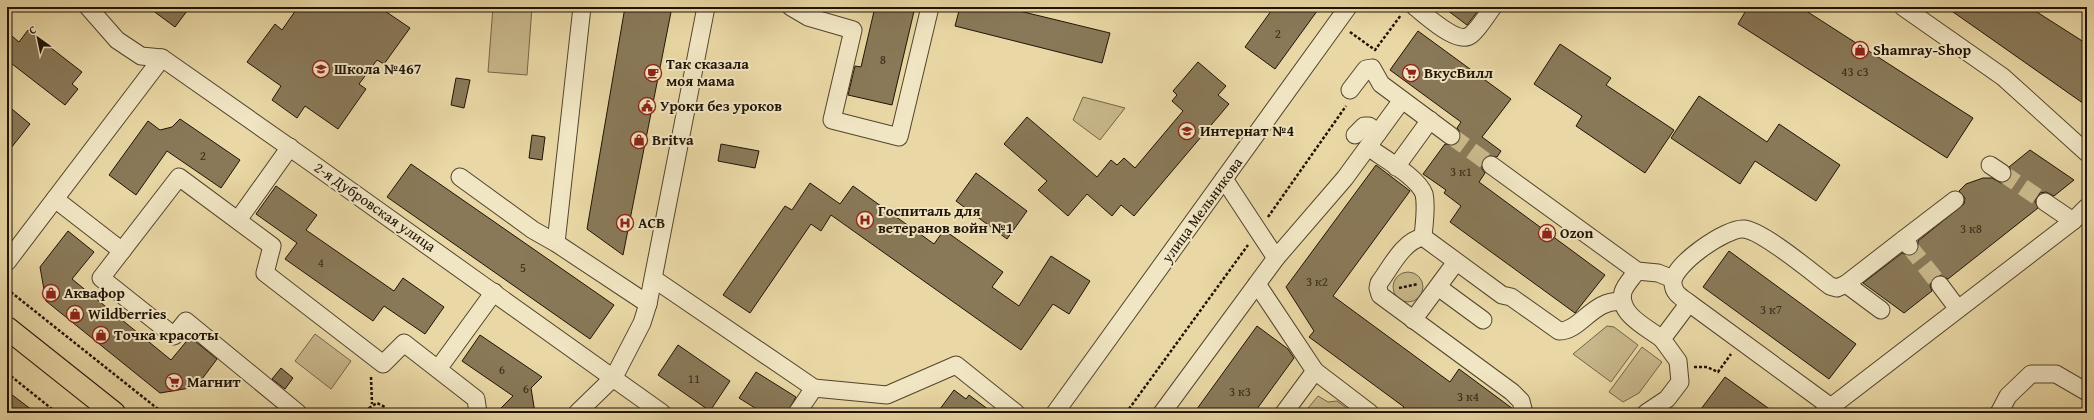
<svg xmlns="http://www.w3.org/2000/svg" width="2094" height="420" font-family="'Gentium Book Plus',serif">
  <rect width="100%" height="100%" fill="#e9d8a5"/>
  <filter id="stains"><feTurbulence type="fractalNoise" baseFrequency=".005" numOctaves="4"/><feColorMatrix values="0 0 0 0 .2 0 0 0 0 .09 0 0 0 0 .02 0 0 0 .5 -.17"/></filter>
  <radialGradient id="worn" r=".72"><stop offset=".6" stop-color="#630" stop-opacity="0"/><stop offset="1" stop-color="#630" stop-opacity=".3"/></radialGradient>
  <!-- green -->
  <g fill="#c7b78a" stroke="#746548">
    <path d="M493 7H532L527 75 488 72Z"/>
    <path d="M1083 97 1125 108 1100 140 1073 120Z"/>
    <circle cx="1408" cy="287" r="15"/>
    <path d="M1607 326 1614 327 1638 345 1611 382 1573 354Z"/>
    <path d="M315 334 351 361 331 389 295 361Z"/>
    <path d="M1642 347 1662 362 1639 393 1623 402 1609 392Z"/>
    <path d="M1318 396 1328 402 1337 401 1353 413H1304Z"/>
  </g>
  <!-- building -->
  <g fill="#897958" stroke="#201305">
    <path d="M148 7H190L175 27Z"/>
    <path d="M298 7H379L410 28 384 64 377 60 359 84 366 89 338 129 305 106 297 118 272 100 281 86 247 62 275 24 282 30Z"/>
    <path d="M625 7H672L623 255 587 229Z"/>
    <path d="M875 7H915L892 105 848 95 855 66 861 67Z"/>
    <path d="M960 7H1003L1110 33 1102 63 955 26Z"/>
    <path d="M1274 7H1320L1275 69 1245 47Z"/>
    <path d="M1443 7H1481L1467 25Z"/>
    <path d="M1748 7H1800L1973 118 1947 158 1738 24Z"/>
    <path d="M1946 7H2029L2087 44V106Z"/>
    <path d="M28 30 82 72 72 84 78 89 65 105 7 60V32L19 42Z"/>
    <path d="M1418 31 1511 99 1482 137 1501 151 1497 157 1487 156 1483 159 1482 169 1485 173 1479 182 1605 275 1575 313 1450 222 1461 206 1444 193 1446 190 1423 174 1445 144 1455 145 1459 142 1460 132 1457 128 1461 122 1390 70Z"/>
    <path d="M1560 44 1611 78 1606 85 1674 130 1645 173 1576 126 1582 116 1534 84Z"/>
    <path d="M1198 62 1226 86 1218 95 1229 104 1134 216 1121 205 1112 216 1087 194 1068 216 1038 190 1047 181 1004 144 1027 117 1097 177 1111 160 1117 165 1124 158 1135 168 1183 111 1172 101 1177 95 1173 91Z"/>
    <path d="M456 78 470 80 464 108 451 105Z"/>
    <path d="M1699 96 1767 142 1779 124 1840 165 1816 201 1755 161 1740 184 1671 138Z"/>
    <path d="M7 105 30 124 7 153Z"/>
    <path d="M180 119 240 160 221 188 167 151 136 195 109 175 148 121 160 130 172 127Z"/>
    <path d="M532 135 545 137 542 160 529 158Z"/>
    <path d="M721 144 759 151 755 168 718 161Z"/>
    <path d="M2030 150 2074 180 2054 196 2046 192 2040 193 2035 201 2038 208 1948 279 1939 275 1934 277 1930 286 1932 291 1904 313 1863 283 1902 253 1910 256 1915 254 1918 250V241L1964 204 1965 198 1959 191 1966 184 1983 178H1992L2001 183 2007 182 2012 174 2009 167Z"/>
    <path d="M411 164 614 305 590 339 387 197Z"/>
    <path d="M1376 165 1410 191 1333 296 1450 382 1459 369 1513 409 1514 413H1399L1404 407 1309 337 1314 331 1286 287Z"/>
    <path d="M976 173 1027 211 1007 239 956 201Z"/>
    <path d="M810 183 840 204 853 186 934 244 944 230 1003 272 992 287 1019 306 1051 256 1090 281 1069 314 1053 304 1021 350 831 215 821 231 811 224 750 313 723 295 785 206 792 210Z"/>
    <path d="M276 186 317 215 306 230 394 291 403 278 444 307 425 334 384 306 373 321 285 259 297 243 256 214Z"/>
    <path d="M68 231 94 252 72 279 171 360 190 337 217 359 196 387 160 393 46 301 40 267Z"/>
    <path d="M1729 251 1856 344 1829 379 1703 287Z"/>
    <path d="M1257 326 1288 349 1294 358 1254 413H1194Z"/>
    <path d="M480 335 542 377 531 388 535 413H496L513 396 462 361Z"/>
    <path d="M678 345 730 381 710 411 658 375Z"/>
    <path d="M281 368 293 378 285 389 272 379Z"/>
    <path d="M756 372 796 397 787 413H763L739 398Z"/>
    <path d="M1725 377 1775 413H1698Z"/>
    <path d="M954 390 966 399 969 395 993 413H937Z"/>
    <path d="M7 391 36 413H7Z"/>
  </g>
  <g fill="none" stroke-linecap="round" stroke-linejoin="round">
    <!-- minor-tunnel -->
    <g stroke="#cbba8d" stroke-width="17" stroke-dasharray="17 8" stroke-linecap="butt">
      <path d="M1451 136 1491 165"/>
      <path d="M2002 173 2045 202"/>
      <path d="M1909 246 1940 285"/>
    </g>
    <!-- minor casing -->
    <g stroke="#52442d" stroke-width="19">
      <g id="minor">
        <path d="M88 7 117 40 141 56 162 58 306 159 662 413"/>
        <path d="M791 7 808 17 853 30 832 120 899 137 930 7"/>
        <path d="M1415 7C1427 16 1459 47 1472 34 1480 27 1486 16 1493 7"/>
        <path d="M1903 7 2003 77 2087 153"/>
        <path d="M1350 90 1366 69 1372 68 1381 84 1451 136"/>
        <path d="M1355 135 1364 126H1369L1378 133"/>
        <path d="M1368 147C1383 158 1418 177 1424 194 1427 207 1424 224 1423 237"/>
        <path d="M1491 165 1637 271 1658 273 1673 279"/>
        <path d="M1990 165 2002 173"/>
        <path d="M1396 167 1430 120"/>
        <path d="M460 177 533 230 556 243 648 304"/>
        <path d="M1224 179 1276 258"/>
        <path d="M55 199 122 251"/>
        <path d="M2045 202 2073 221"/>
        <path d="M238 220 290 147"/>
        <path d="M556 243 582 7"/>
        <path d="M1909 246 1904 239 1955 200"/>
        <path d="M7 262 162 58"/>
        <path d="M1637 271C1632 278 1625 285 1623 292 1617 314 1648 328 1662 339"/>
        <path d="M654 279 814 388 887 395 956 365 1016 413"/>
        <path d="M1257 284 1315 371 1284 413"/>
        <path d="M1846 284 1881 310"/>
        <path d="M1940 285 1958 309"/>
        <path d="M1438 287 1483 320"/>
        <path d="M1689 303C1681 297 1673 293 1673 283 1672 265 1727 227 1744 229 1763 231 1813 273 1830 286L1837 288 1846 284 1904 239"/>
        <path d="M1413 320 1456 262"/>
        <path d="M438 369 494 292"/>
        <path d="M1315 371 1370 413"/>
        <path d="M298 413 186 321 174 336 101 278 179 177 272 246 265 273 383 364 404 343 476 399 478 413"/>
        <path d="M577 413 614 377 642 323 648 304 706 7"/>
        <path d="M797 413 814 388"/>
        <path d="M1055 413 1348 7"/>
        <path d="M1162 413 1276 258 1345 178 1402 100"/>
        <path d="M1524 413 1521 401 1512 392 1380 295 1378 288 1379 283C1391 267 1403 241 1423 237L1502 295 1511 297 1559 331C1580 332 1594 297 1623 302"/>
        <path d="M1646 413 1667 399 1680 382 1678 361 1662 339 1689 303 1831 407"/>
        <path d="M1823 413 2073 221 2087 207"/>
        <path d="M1999 413 2008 396 2031 374H2056L2087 392"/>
      </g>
    </g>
    <!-- major casing -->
    <g stroke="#201305" stroke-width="24">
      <path id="major" d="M7 328 114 413"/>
    </g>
    <!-- path -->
    <g stroke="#201305" stroke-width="2.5" stroke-dasharray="3 2" stroke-linecap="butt">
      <path d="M1350 32 1375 50 1401 15"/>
      <path d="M1268 217 1346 106"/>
      <path d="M1399 288 1418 284"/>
      <path d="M7 289 163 413"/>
      <path d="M1694 367H1707L1718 372 1731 354"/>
      <path d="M7 373 57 413"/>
      <path d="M371 377 372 404"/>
      <path d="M368 413 369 408 377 403 385 407 387 413"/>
      <path d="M1126 413 1248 245"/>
    </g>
    <!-- minor -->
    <use href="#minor" stroke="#f1e6c4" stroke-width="17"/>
    <!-- major -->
    <use href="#major" stroke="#e9d8a5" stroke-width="22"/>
  </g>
  <!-- icons -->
  <defs>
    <g id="shop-ring" transform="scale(0.9)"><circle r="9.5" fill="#f1e6c4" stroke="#8f2418" stroke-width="1.5"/><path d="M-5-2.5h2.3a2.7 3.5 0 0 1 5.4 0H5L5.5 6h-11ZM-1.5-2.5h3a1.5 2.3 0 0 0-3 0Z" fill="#8f2418"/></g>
    <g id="school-ring" transform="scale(0.9)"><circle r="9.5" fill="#f1e6c4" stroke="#8f2418" stroke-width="1.5"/><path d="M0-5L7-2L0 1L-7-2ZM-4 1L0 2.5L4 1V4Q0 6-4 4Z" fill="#8f2418"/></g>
    <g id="cafe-ring" transform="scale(0.9)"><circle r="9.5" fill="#f1e6c4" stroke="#8f2418" stroke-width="1.5"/><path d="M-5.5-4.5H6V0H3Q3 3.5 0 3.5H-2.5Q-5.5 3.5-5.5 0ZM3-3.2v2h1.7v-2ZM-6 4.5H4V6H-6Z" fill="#8f2418"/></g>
    <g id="supermarket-ring" transform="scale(0.9)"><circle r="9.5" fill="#f1e6c4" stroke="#8f2418" stroke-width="1.5"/><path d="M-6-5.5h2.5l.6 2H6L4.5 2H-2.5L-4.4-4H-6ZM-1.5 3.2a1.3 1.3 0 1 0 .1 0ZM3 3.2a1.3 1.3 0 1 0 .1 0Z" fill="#8f2418"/></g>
    <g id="civic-ring" transform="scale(0.9)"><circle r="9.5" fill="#f1e6c4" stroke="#8f2418" stroke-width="1.5"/><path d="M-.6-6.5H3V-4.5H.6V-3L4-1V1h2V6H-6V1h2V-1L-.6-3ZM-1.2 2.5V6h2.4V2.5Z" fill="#8f2418"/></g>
    <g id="hospital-ring" transform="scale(0.9)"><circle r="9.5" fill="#f1e6c4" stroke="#8f2418" stroke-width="1.5"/><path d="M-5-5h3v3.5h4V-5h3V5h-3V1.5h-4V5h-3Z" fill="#8f2418"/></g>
  </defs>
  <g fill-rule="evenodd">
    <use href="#shop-ring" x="1860" y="50"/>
    <use href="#school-ring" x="321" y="69"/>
    <use href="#cafe-ring" x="653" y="73"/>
    <use href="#supermarket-ring" x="1411" y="73"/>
    <use href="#civic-ring" x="647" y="106"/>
    <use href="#school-ring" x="1187" y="131"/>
    <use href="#shop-ring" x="639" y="140"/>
    <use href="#hospital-ring" x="865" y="220"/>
    <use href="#hospital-ring" x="625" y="223"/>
    <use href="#shop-ring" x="1547" y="233"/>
    <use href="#shop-ring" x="51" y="293"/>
    <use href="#shop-ring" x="75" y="314"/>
    <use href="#shop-ring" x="101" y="335"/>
    <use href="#supermarket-ring" x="174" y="382"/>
  </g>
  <g text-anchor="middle" stroke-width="4" stroke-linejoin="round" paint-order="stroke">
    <!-- number labels -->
    <g font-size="13" fill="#3a2c1a">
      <text x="1278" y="38">2</text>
      <text x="883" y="64">8</text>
      <text x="1855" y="76">43 с3</text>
      <text x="203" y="160">2</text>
      <text x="1461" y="176">3 к1</text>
      <text x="1971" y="233">3 к8</text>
      <text x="321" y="267">4</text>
      <text x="523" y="272">5</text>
      <text x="1317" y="286">3 к2</text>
      <text x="1771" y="314">3 к7</text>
      <text x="502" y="374">6</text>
      <text x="694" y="383">11</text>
      <text x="526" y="393">6</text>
      <text x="1240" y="396">3 к3</text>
      <text x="1468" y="401">3 к4</text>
    </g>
    <!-- poi labels -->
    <g font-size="15" font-weight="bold" fill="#201305" stroke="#f1e6c4" text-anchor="start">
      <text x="1873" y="55">Shamray-Shop</text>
      <text x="666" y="69">Так сказала<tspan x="666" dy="17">моя мама</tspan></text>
      <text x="334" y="74">Школа №467</text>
      <text x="1424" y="78">ВкусВилл</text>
      <text x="660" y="111">Уроки без уроков</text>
      <text x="1200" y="136">Интернат №4</text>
      <text x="652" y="145">Britva</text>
      <text x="878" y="216">Госпиталь для<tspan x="878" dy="17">ветеранов войн №1</tspan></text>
      <text x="638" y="228">АСВ</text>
      <text x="1560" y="238">Ozon</text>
      <text x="64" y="298">Аквафор</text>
      <text x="88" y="319">Wildberries</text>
      <text x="114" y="340">Точка красоты</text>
      <text x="187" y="387">Магнит</text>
    </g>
    <!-- street labels -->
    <g font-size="15" fill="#201305" stroke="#f1e6c4">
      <text transform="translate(375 207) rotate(35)" y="5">2-я Дубровская улица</text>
      <text transform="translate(1202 210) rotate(-54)" y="5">улица Мельникова</text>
    </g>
  </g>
  <!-- margin -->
  <rect width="2094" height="420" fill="none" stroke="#e9d8a5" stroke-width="24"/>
  <rect x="8" y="8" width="2078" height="404" fill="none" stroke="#201305" stroke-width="2"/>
  <rect x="12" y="12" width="2070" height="396" fill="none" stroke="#201305"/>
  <!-- north arrow -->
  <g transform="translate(38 38) rotate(327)" stroke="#f1e6c4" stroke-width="3" paint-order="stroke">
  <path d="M0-3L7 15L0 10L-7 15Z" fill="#201305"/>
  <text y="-6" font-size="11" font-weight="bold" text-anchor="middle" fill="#201305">С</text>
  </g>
  <rect width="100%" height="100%" filter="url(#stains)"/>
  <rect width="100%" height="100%" fill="url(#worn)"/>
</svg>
